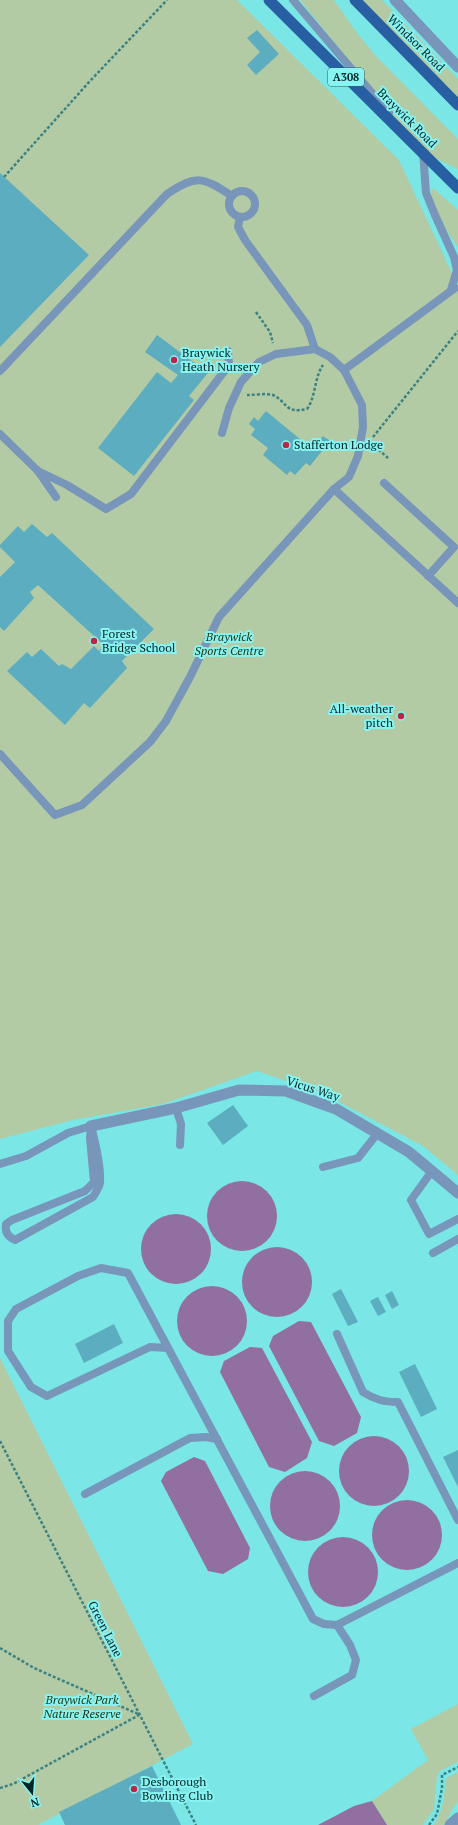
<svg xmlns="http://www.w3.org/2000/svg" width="458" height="1825" font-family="'PT Serif',serif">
  <rect width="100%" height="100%" fill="#7ae6e5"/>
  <!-- green -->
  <g fill="#b3cba5">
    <path d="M0 0H237L399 160 458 286V1175L423 1146 322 1093 257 1071 163 1104 73 1120 0 1139Z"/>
    <path d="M300 0H334L357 33 375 55 458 139V169L424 153Z"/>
    <path d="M357 0H382L458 79V98Z"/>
    <path d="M433 188 458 210V247C448 235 433 206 431 191Z"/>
    <path d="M0 1358 193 1744 38 1825H0Z"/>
    <path d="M458 1704V1762L440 1771 437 1776 434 1809 423 1825H387L372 1801 428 1760 411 1729Z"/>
    <path d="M458 1772V1802C449 1811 451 1815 444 1825H434C443 1810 445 1797 445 1779Z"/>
  </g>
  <!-- water -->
  <g fill="#916fa1">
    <circle cx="242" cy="1216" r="35"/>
    <circle cx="176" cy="1249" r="35"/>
    <circle cx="277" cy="1282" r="35"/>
    <circle cx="212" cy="1321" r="35"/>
    <path d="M299 1321 311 1322 361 1417 357 1433 334 1446 319 1441 269 1346 273 1336Z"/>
    <path d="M250 1347 262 1348 312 1442 307 1458 285 1472 269 1467 220 1372 224 1361Z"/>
    <circle cx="374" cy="1471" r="35"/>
    <path d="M194 1457 205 1461 250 1548 248 1559 223 1574 208 1571 161 1481 166 1472Z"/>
    <circle cx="305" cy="1506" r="35"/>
    <circle cx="407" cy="1535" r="35"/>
    <circle cx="343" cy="1572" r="35"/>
    <path d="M372 1801 387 1825H318L354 1806Z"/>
  </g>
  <!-- building -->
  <g fill="#5cadbf">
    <path d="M257 30 279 54 256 75 247 65 260 52 247 38Z"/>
    <path d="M0 173 89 255 0 347Z"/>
    <path d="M157 335 208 373 189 396 194 400 134 476 98 448 157 372 171 383 178 375 145 352Z"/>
    <path d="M266 411 312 449 323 436 330 441 310 466 306 463 295 475 290 471 287 475 263 455 268 448 251 435 255 429 249 424 254 417 258 421Z"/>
    <path d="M32 524 47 537 52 533 154 629 122 661 127 668 90 708 84 703 65 725 7 671 27 652 32 657 41 649 59 666 62 664 71 669 94 646 99 651 104 645 38 585 30 592 34 598 4 631 0 627V577L15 562 0 547V545L18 526 24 532Z"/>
    <path d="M233 1105 248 1126 223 1145 207 1123Z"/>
    <path d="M341 1289 358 1322 348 1326 332 1294Z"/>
    <path d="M392 1291 399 1305 392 1309 385 1295Z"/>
    <path d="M378 1297 386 1312 378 1316 370 1301Z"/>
    <path d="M114 1324 123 1343 84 1363 75 1344Z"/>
    <path d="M415 1364 437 1409 421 1417 399 1372Z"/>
    <path d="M458 1450V1487L443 1457Z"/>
    <path d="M152 1766 181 1825H65L59 1812Z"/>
  </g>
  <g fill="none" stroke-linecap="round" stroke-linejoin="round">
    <!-- path -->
    <g stroke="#3c8282" stroke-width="2.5" stroke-dasharray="3 2" stroke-linecap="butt">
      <path d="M4 177 90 81 167 0"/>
      <path d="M256 312 270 332 273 343"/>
      <path d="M211 357 214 353 218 352"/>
      <path d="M247 395C255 395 266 393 273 395 288 402 284 414 307 409 316 397 314 378 323 365"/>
      <path d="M373 437 458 331"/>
      <path d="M371 443 388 458"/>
      <path d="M0 1441 196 1825"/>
      <path d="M0 1648 34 1668 138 1714"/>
      <path d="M0 1788 13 1784 139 1715"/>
      <path d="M429 1825 437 1814 442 1788V1775L458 1767"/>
    </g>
    <!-- service -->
    <g stroke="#7895ba" stroke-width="8">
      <path d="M293 0 389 113"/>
      <path d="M423 152 426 193 435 215 454 257 457 270 451 290"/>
      <circle cx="242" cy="204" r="13"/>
      <path d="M240 217 238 227 245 240 307 325 315 349"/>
      <path d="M344 370 455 288"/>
      <path d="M0 371 167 194C197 174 203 177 232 196"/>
      <path d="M0 434 38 471 56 497"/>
      <path d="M38 471 67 485 106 509 131 494 229 365 228 351"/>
      <path d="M384 483 454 547 428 576"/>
      <path d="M334 489 458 603"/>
      <path d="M0 754 55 815 82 805 150 742 166 721 190 677 219 617 334 489 349 477 358 456 363 427 362 405 344 370 330 357 315 349 276 354 259 362 241 382 229 408 222 433"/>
      <path d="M176 1108 181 1124 180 1145"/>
      <path d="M91 1126C95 1141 101 1168 100 1183 99 1188 96 1192 93 1197L15 1240C7 1236 5 1232 6 1224L12 1220 85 1191 94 1182 90 1138Z"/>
      <path d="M0 1164 26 1156 68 1133 91 1126"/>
      <path d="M323 1167 358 1158 377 1134"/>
      <path d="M432 1171 411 1200 429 1234 458 1219"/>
      <path d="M433 1253 458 1239"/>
      <path d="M337 1334 363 1392C375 1400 385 1402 398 1402L458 1520"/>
      <path d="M168 1348 150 1347 47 1396 31 1387 8 1351V1321L16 1309 78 1276 101 1268 128 1273 313 1619 324 1624 337 1625 458 1563"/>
      <path d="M85 1494 190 1438 206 1437 217 1439"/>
      <path d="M314 1696 352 1675 356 1660 350 1645 337 1625"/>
    </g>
    <!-- minor -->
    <g stroke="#7895ba" stroke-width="11">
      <path d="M395 0 458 67"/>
      <path d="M91 1126 176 1108 239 1090 286 1091 336 1109 409 1152 458 1193"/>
      <path d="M450 1825 458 1818"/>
    </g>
    <!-- primary -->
    <g stroke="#285fa2" stroke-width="11">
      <path d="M269 0 458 188"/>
      <path d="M355 0 458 105"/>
    </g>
  </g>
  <!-- markers -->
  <g fill="#b92746" stroke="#88f4f2" stroke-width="1.5">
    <circle cx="174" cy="360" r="4"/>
    <circle cx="286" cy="445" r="4"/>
    <circle cx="94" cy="641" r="4"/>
    <circle cx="401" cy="716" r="4"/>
    <circle cx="134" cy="1789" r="4"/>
  </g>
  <g text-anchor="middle" stroke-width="4" stroke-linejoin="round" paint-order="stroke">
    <!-- shield labels -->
    <rect fill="#88f4f2" stroke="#2a6262" stroke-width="1" x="328" y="68" width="36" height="18" rx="3"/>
    <g font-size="11" font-weight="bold" fill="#012424">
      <text x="346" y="81">A308</text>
    </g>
    <!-- street labels -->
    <g font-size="12" fill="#012424" stroke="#88f4f2">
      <text transform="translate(416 43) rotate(45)" y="4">Windsor Road</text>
      <text transform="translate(407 118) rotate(45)" y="4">Braywick Road</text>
      <text transform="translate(313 1089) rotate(18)" y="4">Vicus Way</text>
      <text transform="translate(105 1629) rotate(63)" y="4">Green Lane</text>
    </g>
    <!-- poi labels -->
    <g font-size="12" fill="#012424" stroke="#88f4f2" text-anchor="start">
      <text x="182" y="357">Braywick<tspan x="182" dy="14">Heath Nursery</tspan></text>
      <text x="294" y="449">Stafferton Lodge</text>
      <text x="102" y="638">Forest<tspan x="102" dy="14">Bridge School</tspan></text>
      <text x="393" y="713" text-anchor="end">All-weather<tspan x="393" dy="14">pitch</tspan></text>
      <text x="142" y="1786">Desborough<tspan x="142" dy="14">Bowling Club</tspan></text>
    </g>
    <!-- park labels -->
    <g font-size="12" font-style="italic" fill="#1c330d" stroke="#88f4f2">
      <text x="229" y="641">Braywick<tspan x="229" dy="14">Sports Centre</tspan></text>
      <text x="82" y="1704">Braywick Park<tspan x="82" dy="14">Nature Reserve</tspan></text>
    </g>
  </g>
  <!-- north arrow -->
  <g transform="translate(32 1793) rotate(163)" stroke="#88f4f2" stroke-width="3" paint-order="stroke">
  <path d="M0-3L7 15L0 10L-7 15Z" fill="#012424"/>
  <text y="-6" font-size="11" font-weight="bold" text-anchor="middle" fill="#012424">N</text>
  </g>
</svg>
